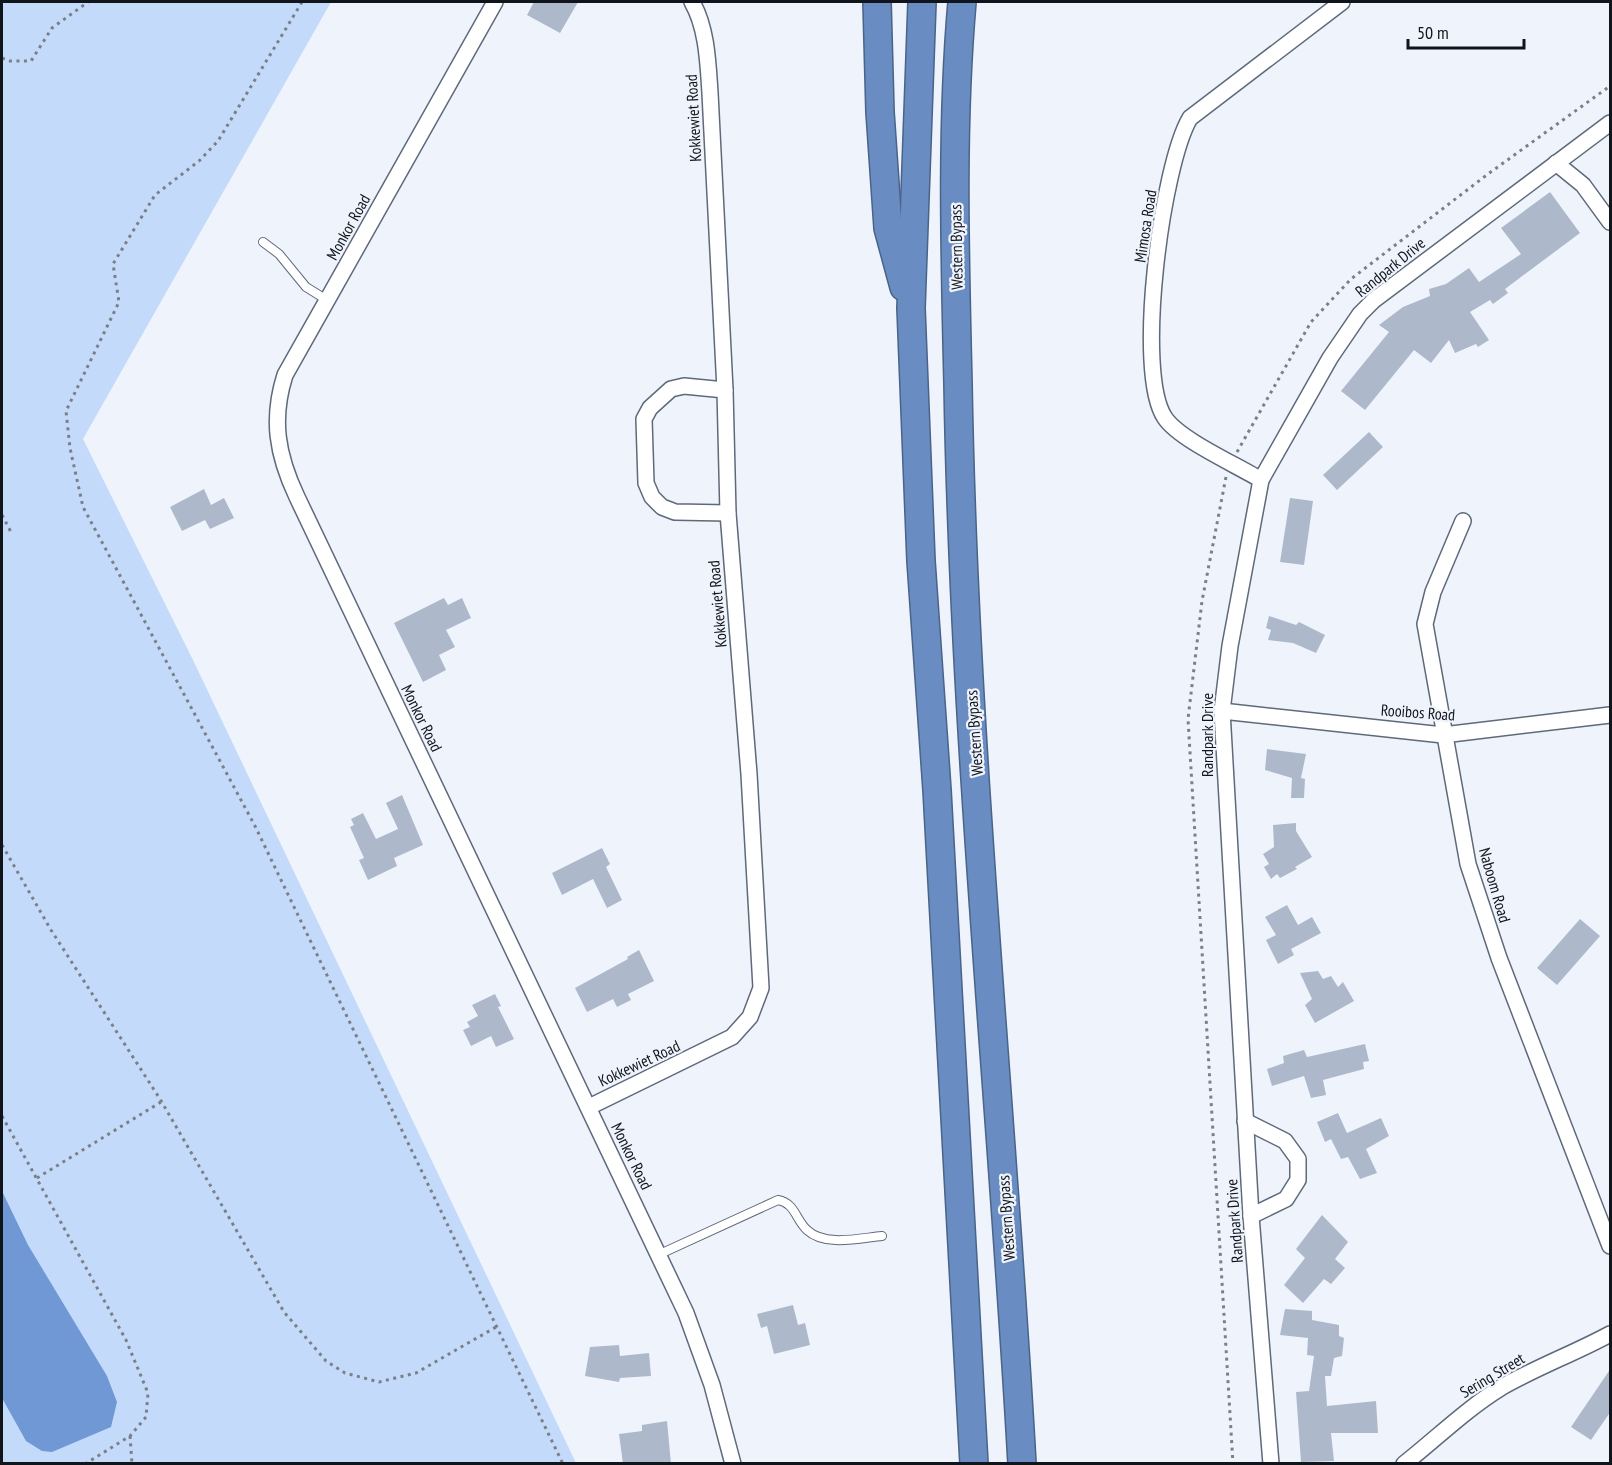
<svg xmlns="http://www.w3.org/2000/svg" width="1612" height="1465" font-family="'PT Sans Narrow',sans-serif">
  <rect width="100%" height="100%" fill="#eff4fc"/>
  <!-- green -->
  <path fill="#c4dafa" d="M2 2H331L83 439 193 660 576 1463 2 1464Z"/>
  <!-- water -->
  <path fill="#6f98d5" d="M2 1191 28 1245 107 1376 117 1402 111 1427 52 1452 42 1451 26 1441 2 1398Z"/>
  <!-- building -->
  <g fill="#adb9cb">
    <path d="M534 2H578L560 33 527 15Z"/>
    <path d="M1550 192 1580 233 1505 289 1508 293 1493 304 1490 300 1470 312 1489 340 1478 347 1476 344 1455 353 1449 340 1431 363 1414 350 1365 410 1341 391 1389 332 1379 325 1403 307 1430 296 1429 289 1446 284 1469 268 1479 282 1521 254 1501 228Z"/>
    <path d="M1369 432 1383 447 1337 490 1323 475Z"/>
    <path d="M204 489 211 505 224 498 234 518 210 529 205 520 182 531 170 507Z"/>
    <path d="M1290 498 1313 501 1304 565 1280 562Z"/>
    <path d="M444 598 448 605 462 598 471 618 446 630 455 647 439 655 446 670 423 682 394 623Z"/>
    <path d="M1269 616 1296 625 1299 622 1325 635 1316 653 1293 643 1268 640 1271 630 1266 628Z"/>
    <path d="M1267 749 1306 754 1301 778 1305 779 1304 798H1291L1292 778 1265 770Z"/>
    <path d="M402 795 423 845 394 858 397 866 368 880 359 860 364 858 350 827 354 825 351 819 363 813 376 839 398 829 386 803Z"/>
    <path d="M1296 823V831L1312 857 1295 867 1297 869 1280 878 1277 874 1271 879 1264 867 1269 864 1263 854 1274 847 1273 825Z"/>
    <path d="M602 848 610 864 606 867 622 900 607 908 593 879 562 895 552 873Z"/>
    <path d="M1287 905 1298 925 1312 917 1321 933 1291 949 1294 955 1278 964 1266 940 1276 935 1265 917Z"/>
    <path d="M1580 919 1600 936 1557 985 1537 968Z"/>
    <path d="M639 950 654 981 628 994 631 1000 617 1007 613 999 587 1012 575 988 628 959 627 957Z"/>
    <path d="M1318 971 1323 979 1331 976 1338 987 1343 982 1354 1001 1315 1023 1305 1005 1312 999 1300 973Z"/>
    <path d="M495 994 501 1006 498 1007 514 1039 496 1047 491 1036 471 1046 463 1030 470 1027 467 1022 478 1016 472 1005Z"/>
    <path d="M1365 1044 1369 1061 1363 1062 1364 1069 1323 1080 1326 1095 1311 1098 1304 1076 1272 1086 1267 1069 1284 1063 1283 1056 1304 1050 1307 1057Z"/>
    <path d="M1338 1113 1347 1133 1381 1118 1389 1136 1366 1149 1377 1173 1360 1179 1348 1157 1341 1159 1331 1139 1325 1142 1317 1122Z"/>
    <path d="M1322 1215 1348 1242 1335 1259 1345 1268 1331 1284 1324 1279 1303 1303 1284 1285 1305 1258 1296 1249Z"/>
    <path d="M793 1305 798 1325 805 1323 810 1345 774 1354 767 1326 761 1328 757 1314Z"/>
    <path d="M1285 1309 1312 1311V1320L1339 1325V1336L1344 1338 1342 1356 1334 1358 1331 1376H1325L1327 1406 1376 1401 1378 1433H1331L1334 1461 1301 1462 1296 1392 1309 1391 1314 1356 1307 1355 1308 1338 1280 1335Z"/>
    <path d="M619 1345 620 1356 649 1353 651 1376 620 1378 619 1382 585 1376 590 1347Z"/>
    <path d="M1611 1368V1411L1591 1440 1571 1427Z"/>
    <path d="M667 1421 671 1464H623L619 1434 642 1431V1425Z"/>
  </g>
  <g fill="none" stroke-linecap="round" stroke-linejoin="round">
    <!-- service casing -->
    <g stroke="#5e697a" stroke-width="10">
      <g id="service">
        <path d="M263 242 279 254 306 287 327 300"/>
        <path d="M660 1254 778 1200C795 1203 796 1220 807 1230 825 1247 860 1238 882 1236"/>
      </g>
    </g>
    <!-- minor casing -->
    <g stroke="#5e697a" stroke-width="18">
      <g id="minor">
        <path d="M495 2 285 375C271 419 277 455 297 497L686 1313 712 1385 733 1464"/>
        <path d="M1556 163 1583 185 1610 222"/>
        <path d="M725 390 684 386 671 389 650 408 644 419 646 483 652 497 662 507 675 512 728 513"/>
        <path d="M1261 480C1237 465 1180 440 1165 418 1134 373 1162 165 1190 118L1342 2"/>
        <path d="M1463 521 1433 592 1425 624 1468 864 1499 958 1610 1246"/>
        <path d="M1222 711 1443 735 1610 715"/>
        <path d="M589 1107 732 1037 750 1017 761 988 749 774 728 513 725 390 710 93C708 63 707 28 692 2"/>
        <path d="M1245 1121 1285 1141 1298 1159V1180L1286 1199 1251 1216"/>
        <path d="M1271 1464 1251 1216 1222 711 1230 646 1261 480 1330 358 1360 314 1374 300 1610 123"/>
        <path d="M1404 1464C1437 1438 1466 1409 1502 1387 1537 1367 1575 1353 1610 1334"/>
      </g>
    </g>
    <!-- motorway casing -->
    <g stroke="#4a6388" stroke-width="30">
      <g id="motorway">
        <path d="M877 2 880 112 888 228 904 287"/>
        <path d="M922 2 911 308 921 561 937 790 974 1464"/>
        <path d="M962 2C951 128 955 257 958 384 964 744 1002 1104 1022 1464"/>
      </g>
    </g>
    <!-- path -->
    <g stroke="#7b8087" stroke-width="3" stroke-dasharray="3 4.5" stroke-linecap="butt">
      <path d="M302 2 218 141 199 161 155 195 113 264 119 302 66 411 70 448 83 507 255 826 563 1464"/>
      <path d="M2 58 10 61H31L52 28 88 2"/>
      <path d="M1237 452 1311 322 1351 279 1488 174 1610 86"/>
      <path d="M1226 477 1202 601 1188 719 1233 1464"/>
      <path d="M2 515 12 534"/>
      <path d="M2 845 51 930 160 1099 284 1312 326 1361 345 1373 379 1382 416 1373 496 1327"/>
      <path d="M2 1116 126 1340 148 1393 146 1417 130 1436 85 1464"/>
      <path d="M37 1178 161 1102"/>
      <path d="M130 1436 132 1464"/>
    </g>
    <!-- service -->
    <use href="#service" stroke="#fff" stroke-width="8"/>
    <!-- minor -->
    <use href="#minor" stroke="#fff" stroke-width="15"/>
    <!-- motorway -->
    <use href="#motorway" stroke="#698dc3" stroke-width="27"/>
  </g>
  <g text-anchor="middle" stroke-width="4.5" stroke-linejoin="round" paint-order="stroke">
    <!-- street labels -->
    <g font-size="16" fill="#10141b" stroke="#eff4fc">
      <text transform="translate(693 118) rotate(-93)" y="6">Kokkewiet Road</text>
      <text transform="translate(1145 226) rotate(-81)" y="6">Mimosa Road</text>
      <text transform="translate(348 227) rotate(-61)" y="6">Monkor Road</text>
      <text transform="translate(956 247) rotate(-91)" y="6">Western Bypass</text>
      <text transform="translate(1390 267) rotate(-39)" y="6">Randpark Drive</text>
      <text transform="translate(717 604) rotate(-95)" y="6">Kokkewiet Road</text>
      <text transform="translate(1418 712) rotate(4)" y="6">Rooibos Road</text>
      <text transform="translate(422 718) rotate(64)" y="6">Monkor Road</text>
      <text transform="translate(974 733) rotate(-94)" y="6">Western Bypass</text>
      <text transform="translate(1207 735) rotate(-90)" y="6">Randpark Drive</text>
      <text transform="translate(1495 885) rotate(74)" y="6">Naboom Road</text>
      <text transform="translate(639 1063) rotate(-25)" y="6">Kokkewiet Road</text>
      <text transform="translate(632 1156) rotate(64)" y="6">Monkor Road</text>
      <text transform="translate(1006 1218) rotate(-94)" y="6">Western Bypass</text>
      <text transform="translate(1234 1221) rotate(-94)" y="6">Randpark Drive</text>
      <text transform="translate(1492 1375) rotate(-31)" y="6">Sering Street</text>
    </g>
  </g>
  <!-- border -->
  <rect width="1612" height="1465" fill="none" stroke="#10141b" stroke-width="6"/>
  <!-- scale -->
  <path d="M1408 39v9h116v-9" fill="none" stroke="#10141b" stroke-width="3"/>
  <text x="1417" y="39" font-size="18" fill="#10141b" stroke="#eff4fc" stroke-width="4.5" paint-order="stroke">50 m</text>
</svg>
